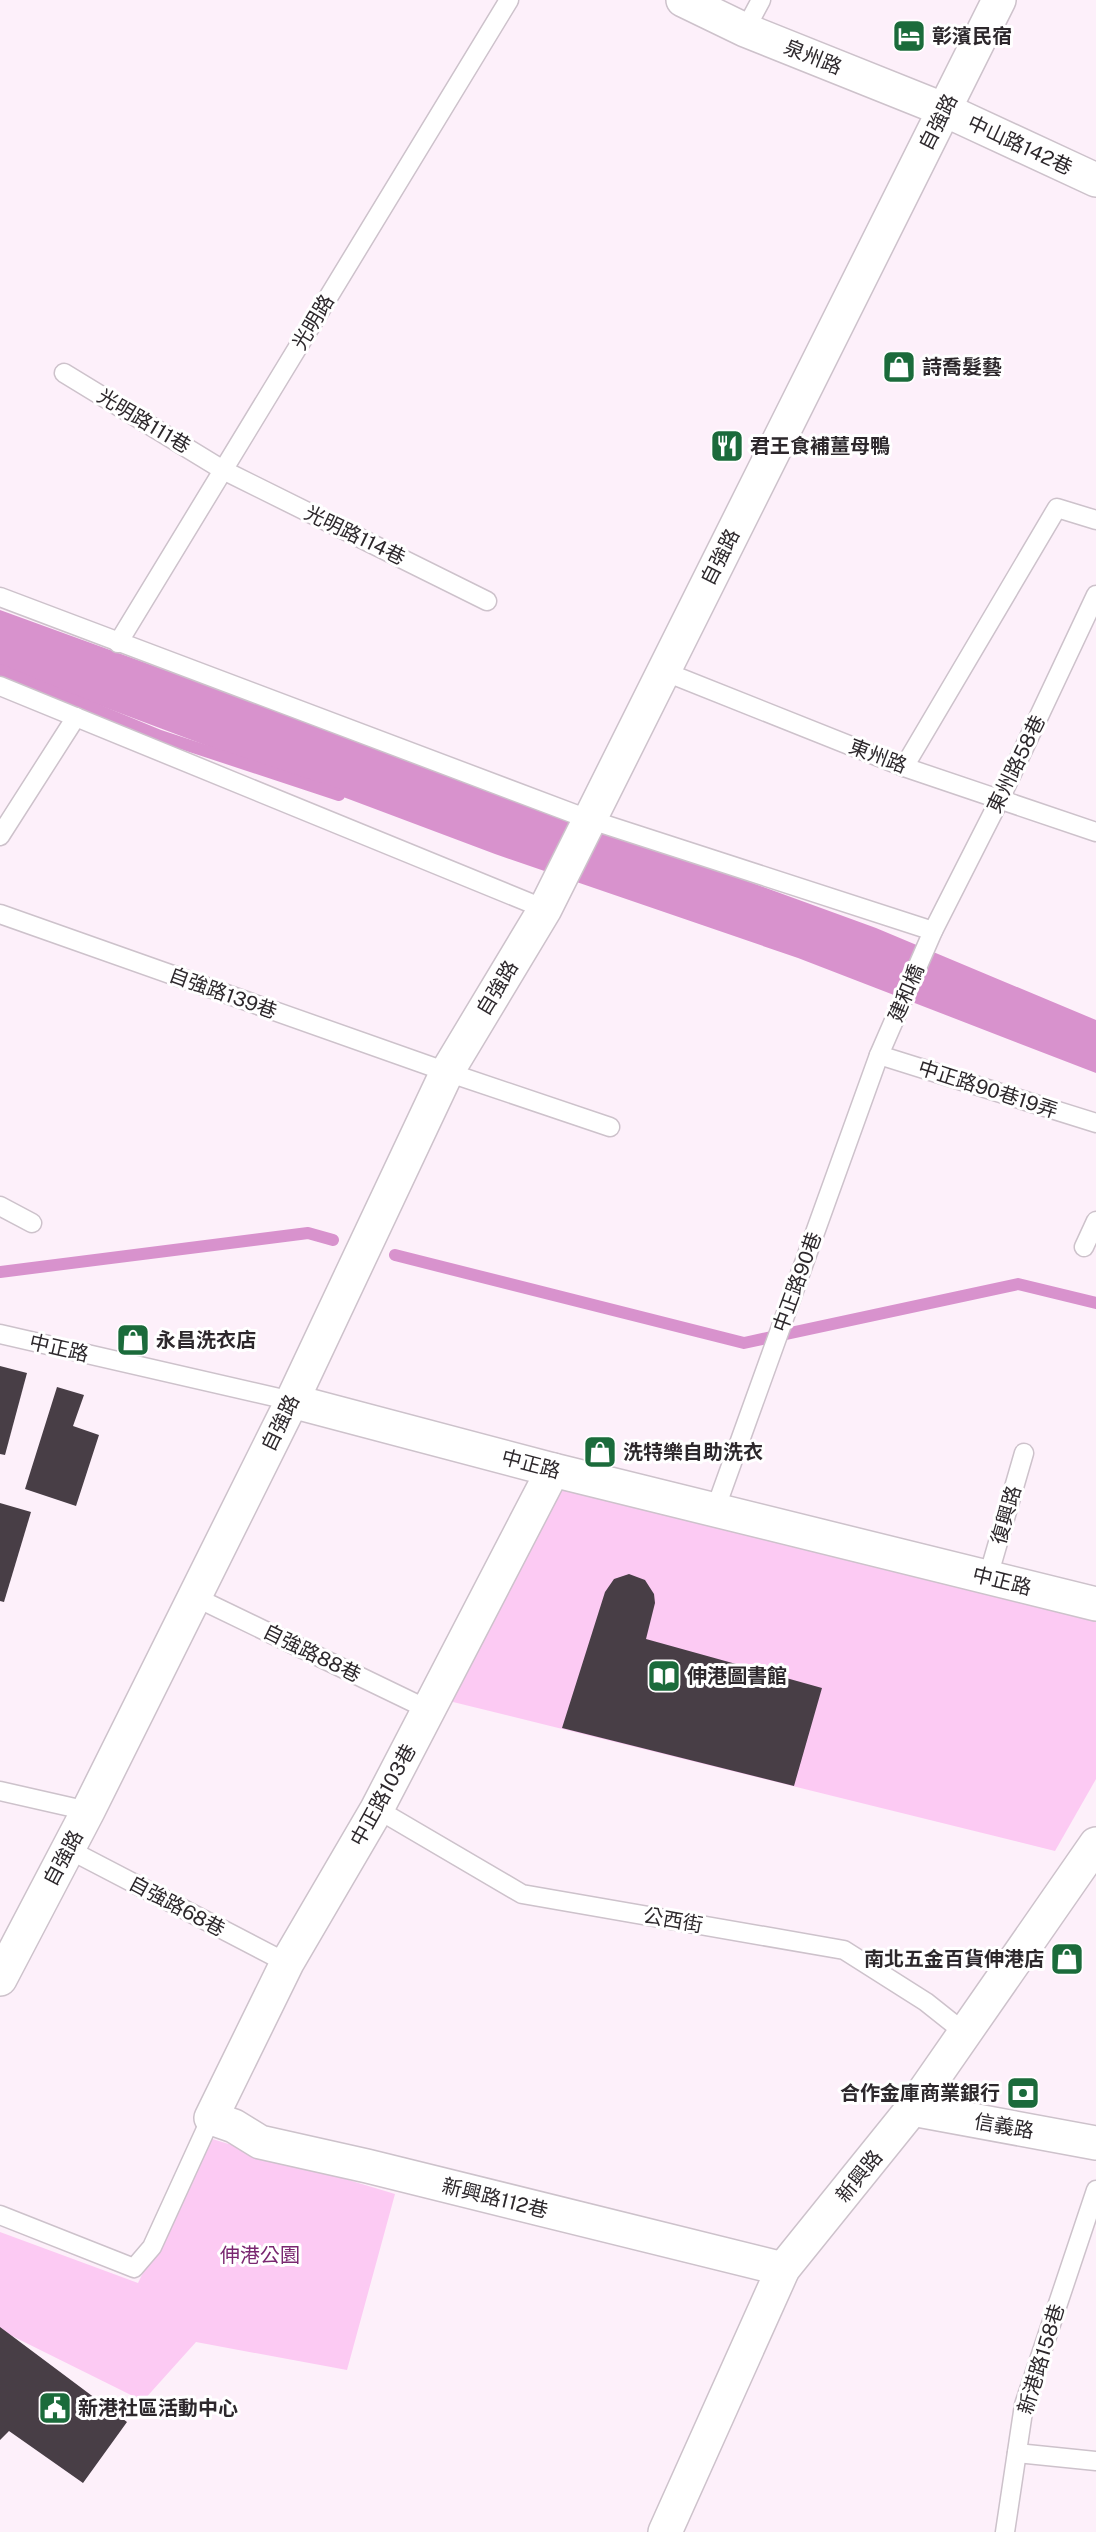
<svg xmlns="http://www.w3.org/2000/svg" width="1096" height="2532" font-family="'Public Sans','Noto Sans TC',sans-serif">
  <rect width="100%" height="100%" fill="#fdf0fa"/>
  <!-- green -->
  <g fill="#fccaf3">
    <path d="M558 1484 1096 1617V1779L1055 1851 449 1701Z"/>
    <path d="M209 2138 395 2194 347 2370 196 2342 143 2401 0 2330V2232L138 2283Z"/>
  </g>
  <!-- water -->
  <path fill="#d892cd" d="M0 610 876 928 1096 1020V1073L798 958 495 854 0 668Z"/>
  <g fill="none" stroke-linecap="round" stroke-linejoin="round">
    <!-- stream -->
    <g stroke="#d892cd" stroke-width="12">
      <path d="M0 670 160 736 339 795"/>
      <path d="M395 1255 744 1343 1018 1284 1096 1303"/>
      <path d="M0 1272 308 1233 333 1240"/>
    </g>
  </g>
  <!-- building -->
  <g fill="#483e46">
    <path d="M0 1366 27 1373 5 1455 0 1454Z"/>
    <path d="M57 1387 84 1395 73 1426 99 1435 76 1506 25 1489Z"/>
    <path d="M0 1503 31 1512 4 1602 0 1601Z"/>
    <path d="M629 1574 645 1580 654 1594 655 1603 646 1639 822 1688 794 1786 562 1728 605 1592 614 1579Z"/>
    <path d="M0 2327 127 2422 83 2483 9 2431 0 2440Z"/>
  </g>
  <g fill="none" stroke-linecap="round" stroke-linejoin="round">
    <!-- service casing -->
    <g stroke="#cdc2cb" stroke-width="21">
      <g id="service">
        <path d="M745 30 761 0"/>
        <path d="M64 373 223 470 487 601"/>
        <path d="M0 597 588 819 933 931"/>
        <path d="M118 643 509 0"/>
        <path d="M663 671 904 767 1096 832"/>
        <path d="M0 686 545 909"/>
        <path d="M904 767 1057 508 1096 520"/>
        <path d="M0 836 76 717"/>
        <path d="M0 914 447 1072 610 1127"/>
        <path d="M879 1055 1096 1123"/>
        <path d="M0 1206 32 1223"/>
        <path d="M1084 1247 1096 1221"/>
        <path d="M0 1334 292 1401"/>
        <path d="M715 1510 879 1055 933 931 1000 799 1096 595"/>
        <path d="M988 1577 1024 1453"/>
        <path d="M195 1597 429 1710"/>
        <path d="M0 1791 88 1811"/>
        <path d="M377 1809 522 1894 844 1950 926 2002 965 2033"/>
        <path d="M68 1849 287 1963"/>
        <path d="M0 2215 134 2268 152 2247 211 2118"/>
        <path d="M1017 2453 1096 2461"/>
        <path d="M1005 2532 1024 2405 1096 2190"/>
      </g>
    </g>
    <!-- minor casing -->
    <g stroke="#cdc2cb" stroke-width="36">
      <g id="minor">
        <path d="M292 1401 553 1470 1096 1604"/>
        <path d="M553 1470 377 1809 287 1963 211 2118 234 2126 260 2142 367 2166 783 2269"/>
        <path d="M0 1979 88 1811 292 1401 447 1072 545 909 999 0"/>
        <path d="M912 2109 1096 2143"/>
        <path d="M665 2532 783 2269 912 2109 1096 1844"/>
      </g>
    </g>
    <!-- tertiary casing -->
    <g stroke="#cdc2cb" stroke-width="36">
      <path id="tertiary" d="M683 0 745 30 945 110 1096 180"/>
    </g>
    <!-- service -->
    <use href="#service" stroke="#fff" stroke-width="18"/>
    <!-- minor -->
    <use href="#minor" stroke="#fff" stroke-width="33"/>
    <!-- tertiary -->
    <use href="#tertiary" stroke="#fff" stroke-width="33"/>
  </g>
  <!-- icons -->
  <defs>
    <g id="hotel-square" transform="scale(1.725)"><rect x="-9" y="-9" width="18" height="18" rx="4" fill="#1b6b3b" stroke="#fff"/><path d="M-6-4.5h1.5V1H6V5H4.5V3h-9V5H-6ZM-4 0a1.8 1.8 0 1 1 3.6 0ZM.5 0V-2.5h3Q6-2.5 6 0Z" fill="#fff"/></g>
    <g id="shop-square" transform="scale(1.725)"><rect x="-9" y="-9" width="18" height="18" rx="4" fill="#1b6b3b" stroke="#fff"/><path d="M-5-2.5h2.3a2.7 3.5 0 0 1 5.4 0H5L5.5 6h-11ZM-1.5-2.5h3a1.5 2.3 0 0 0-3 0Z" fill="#fff"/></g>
    <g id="restaurant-square" transform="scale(1.725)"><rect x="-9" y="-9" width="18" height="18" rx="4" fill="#1b6b3b" stroke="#fff"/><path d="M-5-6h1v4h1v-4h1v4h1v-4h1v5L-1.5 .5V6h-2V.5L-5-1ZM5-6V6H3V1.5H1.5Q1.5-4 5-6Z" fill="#fff"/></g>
    <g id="library-square" transform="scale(1.725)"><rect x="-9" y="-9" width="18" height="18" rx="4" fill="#1b6b3b" stroke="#fff"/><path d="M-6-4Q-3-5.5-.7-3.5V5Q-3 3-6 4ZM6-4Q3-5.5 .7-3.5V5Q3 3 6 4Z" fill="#fff"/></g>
    <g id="bank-square" transform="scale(1.725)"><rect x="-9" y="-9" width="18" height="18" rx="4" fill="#1b6b3b" stroke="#fff"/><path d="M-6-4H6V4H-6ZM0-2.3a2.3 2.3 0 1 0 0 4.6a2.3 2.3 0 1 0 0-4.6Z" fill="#fff"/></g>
    <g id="civic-square" transform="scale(1.725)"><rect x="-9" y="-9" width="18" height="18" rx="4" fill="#1b6b3b" stroke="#fff"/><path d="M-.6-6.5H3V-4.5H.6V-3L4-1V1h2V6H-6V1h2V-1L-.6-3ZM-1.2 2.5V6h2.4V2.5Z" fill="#fff"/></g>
  </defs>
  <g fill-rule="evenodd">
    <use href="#hotel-square" x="909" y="36"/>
    <use href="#shop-square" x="899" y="367"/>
    <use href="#restaurant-square" x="727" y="446"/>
    <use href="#shop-square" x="133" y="1340"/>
    <use href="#shop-square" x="600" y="1452"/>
    <use href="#library-square" x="664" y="1676"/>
    <use href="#shop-square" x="1067" y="1959"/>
    <use href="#bank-square" x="1023" y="2093"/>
    <use href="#civic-square" x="55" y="2408"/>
  </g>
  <g text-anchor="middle" stroke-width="6" stroke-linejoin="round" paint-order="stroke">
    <!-- poi labels -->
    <g font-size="20" font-weight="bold" fill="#2d282c" stroke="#fff" text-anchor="start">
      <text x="932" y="43">彰濱民宿</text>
      <text x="922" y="374">詩喬髮藝</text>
      <text x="750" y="453">君王食補薑母鴨</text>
      <text x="156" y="1347">永昌洗衣店</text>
      <text x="623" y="1459">洗特樂自助洗衣</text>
      <text x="687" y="1683">伸港圖書館</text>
      <text x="1044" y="1966" text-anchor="end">南北五金百貨伸港店</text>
      <text x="1000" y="2100" text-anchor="end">合作金庫商業銀行</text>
      <text x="78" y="2415">新港社區活動中心</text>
    </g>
    <!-- street labels -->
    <g font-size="20" fill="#2d282c" stroke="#fff">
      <text transform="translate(813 57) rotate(22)" y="7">泉州路</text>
      <text transform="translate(938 122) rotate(-63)" y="7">自強路</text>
      <text transform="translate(1020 145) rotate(25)" y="7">中山路142巷</text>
      <text transform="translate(313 322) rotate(-59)" y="7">光明路</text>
      <text transform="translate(144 421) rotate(31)" y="7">光明路111巷</text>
      <text transform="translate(355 535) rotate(26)" y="7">光明路114巷</text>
      <text transform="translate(720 557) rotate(-63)" y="7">自強路</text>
      <text transform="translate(878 756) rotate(21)" y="7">東州路</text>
      <text transform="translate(1016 764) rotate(-64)" y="7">東州路58巷</text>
      <text transform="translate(497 988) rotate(-59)" y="7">自強路</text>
      <text transform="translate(223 993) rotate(20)" y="7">自強路139巷</text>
      <text transform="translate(906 993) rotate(-67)" y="7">建和橋</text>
      <text transform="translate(988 1089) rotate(18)" y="7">中正路90巷19弄</text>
      <text transform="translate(797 1282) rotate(-70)" y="7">中正路90巷</text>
      <text transform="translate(59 1348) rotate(13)" y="7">中正路</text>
      <text transform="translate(280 1423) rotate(-64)" y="7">自強路</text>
      <text transform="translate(531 1464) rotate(15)" y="7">中正路</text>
      <text transform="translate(1006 1515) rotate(-74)" y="7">復興路</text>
      <text transform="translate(1002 1581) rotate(14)" y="7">中正路</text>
      <text transform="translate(312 1653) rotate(26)" y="7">自強路88巷</text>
      <text transform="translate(383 1795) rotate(-61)" y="7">中正路103巷</text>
      <text transform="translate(63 1858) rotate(-62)" y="7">自強路</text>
      <text transform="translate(177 1906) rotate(28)" y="7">自強路68巷</text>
      <text transform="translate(673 1920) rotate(10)" y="7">公西街</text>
      <text transform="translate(1004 2126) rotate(10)" y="7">信義路</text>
      <text transform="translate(859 2176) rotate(-51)" y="7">新興路</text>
      <text transform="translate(495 2198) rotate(14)" y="7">新興路112巷</text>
      <text transform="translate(1041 2359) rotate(-73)" y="7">新港路158巷</text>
    </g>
    <!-- park labels -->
    <g font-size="20" fill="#792770" stroke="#fff">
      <text x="260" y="2262">伸港公園</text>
    </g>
  </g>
</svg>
